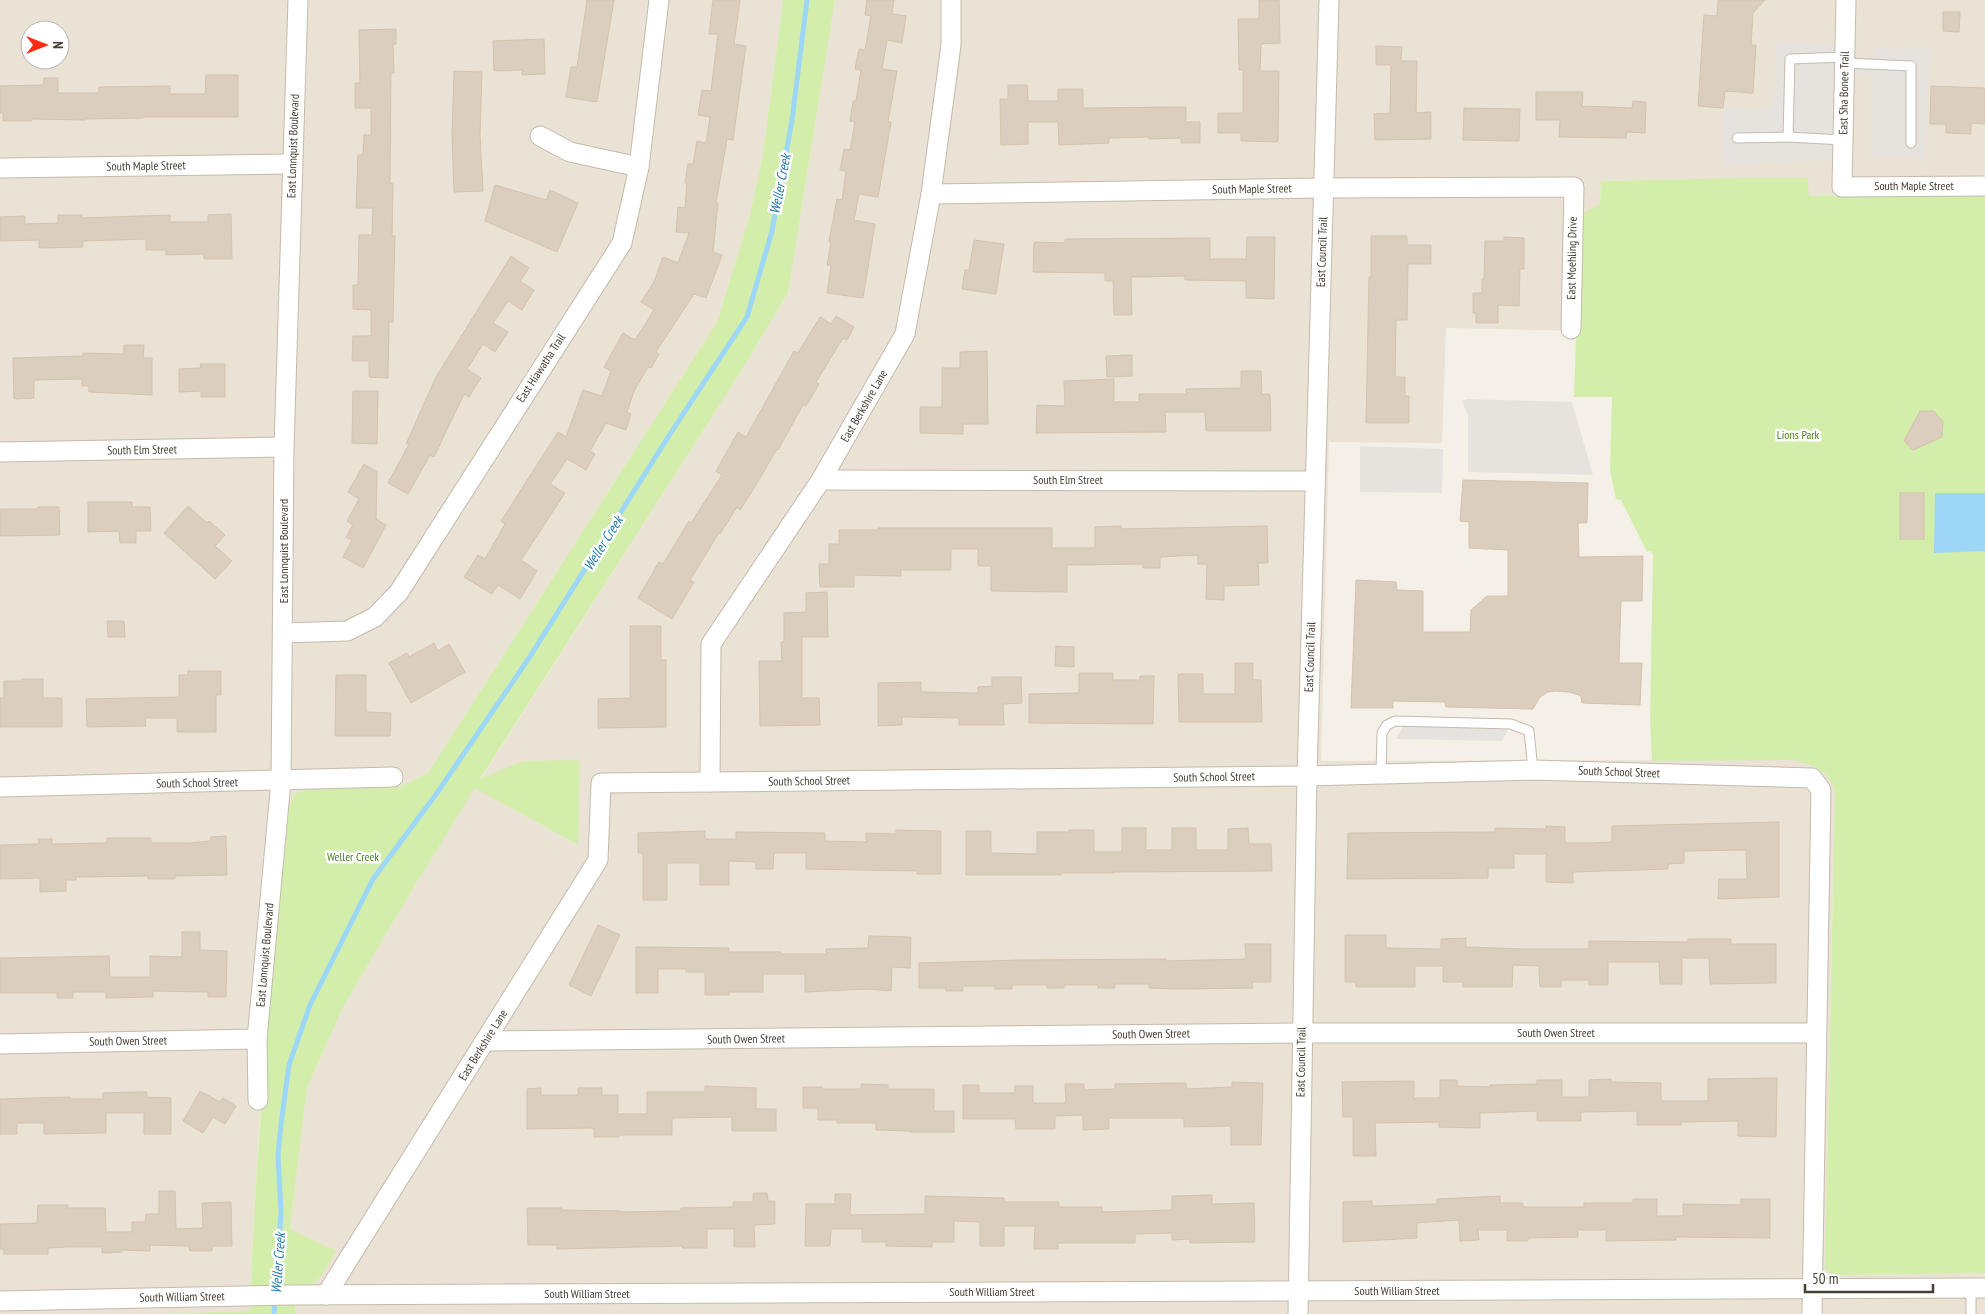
<svg xmlns="http://www.w3.org/2000/svg" width="1985" height="1314" font-family="'PT Sans Narrow',sans-serif">
  <rect width="100%" height="100%" fill="#f5f0e7"/>
  <!-- residential -->
  <g fill="#eae2d4" fill-rule="evenodd">
    <path d="M0 0H783L763 154 749 218 717 322 428 773 399 787 304 790 294 794 289 806 261 1097 252 1252 250 1312 162 1314H0ZM30 30H60V60H30Z"/>
    <path d="M835 0H1985V194L1808 196V178L1601 181 1600 204 1576 331 1446 328 1442 443 1329 442 1321 761 1794 760 1812 765 1828 775 1833 783 1835 792 1825 1268 1840 1275 1985 1273V1314H295L296 1288 290 1229 307 1088 343 1007 411 892 475 787 577 845 523 761 480 780 733 384 788 293Z"/>
  </g>
  <!-- green -->
  <g fill="#d3edab">
    <path d="M783 0H835L788 293 733 384 480 779 523 761 580 760 578 845 475 788 411 892 343 1007 307 1088 290 1229 336 1251C323 1272 322 1284 296 1289L295 1314H162L250 1311C255 1142 273 974 289 806L294 794 304 790 399 787 428 773 717 322 749 218 763 154Z"/>
    <path d="M1747 178H1808L1809 196 1985 194V1273L1840 1275 1830 1273 1825 1268 1835 792C1830 771 1814 765 1794 760L1652 761 1650 721 1653 554 1651 551 1647 552 1621 500 1616 499 1610 471 1612 397H1574L1580 215 1600 204 1601 181Z"/>
  </g>
  <!-- parking -->
  <g fill="#e6e3df">
    <path d="M1775 43 1835 44 1833 160 1723 164V110L1767 109 1773 102 1775 90Z"/>
    <path d="M1875 47H1929L1926 157H1871L1873 74H1857V58H1874Z"/>
    <path d="M1467 399 1572 402 1593 475 1468 472V416L1462 401Z"/>
    <path d="M1360 446 1443 449 1442 493 1360 492Z"/>
    <path d="M1406 721 1511 724 1502 741 1396 739Z"/>
  </g>
  <!-- water -->
  <path fill="#9dd7f8" d="M1935 493H1985V551L1934 553Z"/>
  <g fill="none" stroke-linecap="round" stroke-linejoin="round">
    <!-- stream -->
    <g stroke="#9dd7f8" stroke-width="5">
      <path d="M276 1291 281 1211 278 1156 281 1124 289 1065 310 1005 373 879 437 793 529 658 670 434 747 317 772 231 792 120 807 0"/>
      <path d="M274 1314 275 1300"/>
    </g>
  </g>
  <!-- building -->
  <g fill="#dbcebe" stroke="#d4c3ad">
    <path d="M587 0H614L597 102 566 97 571 67H577Z"/>
    <path d="M713 0H740L734 44 746 46 733 140 727 139 716 203H718L713 252 722 255 706 298 694 294 656 352 659 354 651 368 648 367 634 391 627 412 631 414 626 430 606 423 590 451 595 454 586 470 567 459 550 484 565 493 521 560 537 571 520 599 498 585 492 594 464 577 478 555 485 559 505 524 501 521 558 432 566 437 583 390 602 396 611 371 604 367 623 333 635 340 654 310 641 302 654 282 663 257 678 263 689 233 676 232 678 207 685 208 687 183H685L688 164H693L697 141 706 143 710 117 698 115 702 90 711 91 718 34H709Z"/>
    <path d="M867 0H894L892 14 906 16 902 43 887 40 882 69 897 71 888 122H891L878 197 859 194 854 220 875 224 863 298 827 293 831 266 827 265 831 242 829 241 837 199 842 200 846 171 840 170 844 149 850 150 855 122 850 121 853 101H856L861 70 855 69 859 49 865 50 871 16 865 15Z"/>
    <path d="M1259 0H1279L1280 43 1261 44 1260 71H1279L1278 142 1241 141V133H1218V113H1243V70H1239L1238 19H1259Z"/>
    <path d="M1718 0H1765L1753 13 1751 45H1756L1753 93 1725 91 1723 108 1698 106 1704 15 1717 16Z"/>
    <path d="M1943 12H1960L1959 32 1943 31Z"/>
    <path d="M396 29V44H393L394 73H391L390 183 393 184 392 236H395L393 322H389L388 378 369 377V361H352L353 336H371V310L353 309V285H358L359 235H372L373 208H356L358 155H363L364 135H371V108H355V83H360L359 30Z"/>
    <path d="M544 39 545 74 522 75V70L494 71 493 41Z"/>
    <path d="M1376 46 1402 47 1401 61H1417L1416 113 1431 112V139L1375 140 1374 114 1390 113 1391 65H1376Z"/>
    <path d="M454 71 482 72 480 135 483 191 454 192 452 136Z"/>
    <path d="M206 75H238V117H143V118L85 119V120L32 119V121H3V113H0V86L43 85 44 78H58V93H99V87L170 86V94H205Z"/>
    <path d="M1008 85H1027L1028 101H1058V89H1083V108L1186 107V122H1200V143H1181V138L1149 139V137L1109 138V143L1059 145 1058 122H1028V144L1001 145 1000 99H1008Z"/>
    <path d="M1931 86 1985 88V124L1971 123V134L1946 133V124H1930Z"/>
    <path d="M1536 92H1583L1582 106 1632 108 1633 101 1646 102 1645 133 1627 132 1626 138 1559 137 1560 120H1536Z"/>
    <path d="M1464 108 1520 109 1519 141 1463 140Z"/>
    <path d="M495 185 546 200 550 190 578 203 557 252 485 221Z"/>
    <path d="M231 214 232 259H204V254L166 255V250H146V239L83 241V247L39 248V240L0 241V217L25 216V224L58 223V215H82V218L170 215V222H208V215Z"/>
    <path d="M1371 236H1407V245H1431V264H1408L1407 320H1396L1395 377H1405V396H1409V423H1366L1369 277H1371Z"/>
    <path d="M1247 237H1275L1274 299 1246 298V281L1185 280V276L1131 277 1132 315H1114L1113 281H1105V273L1033 272 1034 242 1065 243V239L1210 238V259H1246Z"/>
    <path d="M1504 237 1524 238V269H1520L1519 306 1498 305V323H1476V313H1473V293H1482V279H1484L1485 241H1504Z"/>
    <path d="M974 240 1004 244 996 294 962 289 965 270H969Z"/>
    <path d="M511 256 529 268 520 281 534 290 522 310 508 301 493 323 508 332 495 352 483 344 467 369 481 378 469 397 464 394 434 457 430 455 408 494 388 483 409 444H406L436 377Z"/>
    <path d="M836 316 854 327 847 340 843 338 816 382 819 384 806 406 803 405 778 450 777 449 750 495 740 510 737 507 720 534 719 533 690 580 694 582 672 619 638 598 659 562 663 564 689 521 691 523 722 475 716 471 738 432 746 437 794 351 798 353 820 317 831 324Z"/>
    <path d="M124 345H144L143 358H152V395L89 392V386H82V379L34 380V398L14 399 13 358 83 356V353L124 354Z"/>
    <path d="M987 351 988 424H963V434L920 433V407H942V368H960V352Z"/>
    <path d="M1132 355V376L1107 377 1106 356Z"/>
    <path d="M200 364H225V397H201V391L179 392V369L201 368Z"/>
    <path d="M1241 371H1261L1262 394H1270L1271 431H1206L1205 412H1165L1166 432 1036 433 1037 405 1065 406 1064 381 1114 379V402H1139V394H1186V389L1241 388Z"/>
    <path d="M353 391H378L377 444 352 443Z"/>
    <path d="M1920 411H1934L1943 422 1942 437 1913 450 1904 441Z"/>
    <path d="M364 464 377 472 376 519 386 525 363 568 343 557 352 540 346 537 353 525 347 521 359 499 348 492Z"/>
    <path d="M1463 480 1588 483 1587 523H1578L1579 557 1643 556 1642 601H1621L1619 663H1642L1640 705 1582 703 1581 696 1569 692 1556 691 1548 692 1540 697 1533 709 1446 707 1445 702 1393 701V708H1351L1356 580 1396 582 1397 590 1423 591V632H1470L1471 610 1487 596H1508V550L1469 548V522L1460 521Z"/>
    <rect x="1900" y="493" width="24" height="46"/>
    <path d="M88 502H132V507H150L151 531H136V543H120L119 531 88 532Z"/>
    <path d="M188 506 207 523 209 521 225 535 215 546 232 561 215 579 164 533Z"/>
    <path d="M38 507H59L60 535 0 536V509H38Z"/>
    <path d="M1121 526V529L1267 526 1268 563H1258L1259 585 1224 586V600L1206 599 1207 564H1198V555L1160 557V568H1143V564L1067 565V592L991 591V566H978V549H951V570H901V576L854 575V587H820L819 564H829V544H839V530H878V528H1052V548H1095V527Z"/>
    <path d="M827 592 828 637H802V698H819L820 725 760 726 759 661H782L781 642H784V613L806 612V593Z"/>
    <path d="M107 621H124L125 637H108Z"/>
    <path d="M630 626H661V660H666V727L598 728V699L630 698Z"/>
    <path d="M434 643 438 651 449 644 465 672 411 703 389 663 407 653 409 657Z"/>
    <path d="M1056 646 1074 647V667L1055 666Z"/>
    <path d="M1235 663H1253V680H1261L1262 722H1179L1178 674H1203V694H1235Z"/>
    <path d="M188 671H221V695H216V732H177V718H145L146 726 87 727 86 699 179 697V675H188Z"/>
    <path d="M1079 673H1113V680H1140V676H1154L1153 724 1029 723V694L1079 693Z"/>
    <path d="M336 675H366V712L391 713 390 736H335Z"/>
    <path d="M992 677H1021L1022 703 1003 704 1004 725H959V718L902 717V725L878 726V683L921 682V692L978 693V687L992 686Z"/>
    <path d="M22 679H43V698H62V727H0V698H4V681H22Z"/>
    <path d="M1779 822V897L1718 899 1719 879H1747L1746 850 1684 851V863L1668 864V869L1573 872V883L1546 882V854H1514V868H1488V878L1347 879 1348 833 1495 832V828L1546 829V826L1565 827V843H1594L1612 842V826Z"/>
    <path d="M1122 828H1146V850H1172V828H1196V850H1228V829L1248 828 1249 844H1271L1272 871 1114 872V873H1061V875H966V831H991V853L1037 854V832H1069V830H1094V852H1122Z"/>
    <path d="M896 830 941 831V874H917V871L806 869V853H774L773 869H756V862L729 861V885H700V863H667V900H643V853H638V833L705 831V839H736V832L825 833V841L866 842V833L896 834Z"/>
    <path d="M226 836 227 875 175 876V879H148V876L76 877V880H66V891L40 892V878L0 879V845L39 844 38 839H52V844L107 843V838H151V843H188L211 841V837Z"/>
    <path d="M598 925 620 935 591 996 569 985Z"/>
    <path d="M182 932H200V950L227 951 226 997H208V992L153 991V997L106 998V992H73V998H57V993H0V958L109 956 110 977H150V956L182 957Z"/>
    <path d="M1345 935H1386V948L1441 949V939L1466 938V947L1525 949H1589V941L1688 942V939H1731V944H1776V983L1710 984 1709 958H1682V984H1660L1659 962H1608V985H1589V980H1561V987H1540L1539 966 1513 965 1512 987H1463V982H1443V966H1415V987H1356V982H1345Z"/>
    <path d="M869 936 911 937 910 968 892 967 891 991 867 989 805 992V974H763V992H729V995H705V972H686V969H658V993H636V947L729 948V952H781V954H826V949L868 948Z"/>
    <path d="M1245 944H1271V982H1252L1253 988 1176 989 1149 988V984H1115V988H1098V985H1064V988H1047V985H1012V989H995V986H963V991H946V988H919V963L1021 960 1166 959V961L1246 959Z"/>
    <path d="M1777 1078 1776 1137 1738 1136V1121L1681 1122V1125H1637V1111L1581 1112V1121H1537V1111L1480 1113V1128L1439 1127V1122L1375 1123 1376 1156H1353V1117H1343L1342 1082 1414 1081V1098H1440V1080H1457V1086L1490 1087V1085L1537 1084V1080H1562V1097H1589V1080L1611 1079V1082L1661 1083V1101H1708V1079Z"/>
    <path d="M1232 1082 1263 1083 1261 1145H1231V1126L1184 1127V1118H1109V1129L1083 1130V1115L1055 1116V1129H1016L1015 1119H963V1085H979V1093H1015V1086H1033V1103H1066L1065 1084H1084V1090L1115 1089V1084L1186 1083 1187 1089 1232 1087Z"/>
    <path d="M861 1084 888 1085V1089H934V1111H954V1132H910V1131L876 1130V1123H837V1120H818V1108H803V1087H822V1089H861Z"/>
    <path d="M705 1086 756 1088V1109H776V1131H732V1117L672 1118V1135H619V1137H594V1128L527 1129V1089L541 1088V1095H578V1088H602V1095H618V1114H647V1092H705Z"/>
    <path d="M200 1091 220 1102 223 1098 236 1106 225 1124 213 1117 203 1133 183 1121Z"/>
    <path d="M132 1092H147V1097L171 1098V1134H144V1113H106V1133L44 1134V1123H17V1134H0V1099L70 1097V1099H103V1093Z"/>
    <path d="M159 1191H175L176 1229 203 1228 202 1203 231 1202 232 1246H212V1251H190L189 1246 150 1245V1251L122 1250V1252L102 1253V1247H67L48 1248V1254H4V1249H0V1224L37 1223 38 1205H68L67 1208H105L106 1232H132V1222H145L146 1214H159Z"/>
    <path d="M753 1193H767L768 1201H775V1224L754 1225 755 1247H734V1229H707V1248H682V1246L557 1249V1245H528L527 1208H562V1210L620 1211V1212L681 1211V1208L733 1207V1202H753Z"/>
    <path d="M835 1194H851L850 1215 925 1214V1196L1004 1198V1202H1059V1207H1102V1212L1172 1210V1196L1212 1195V1204L1254 1203 1255 1242 1190 1243V1239L1172 1240V1233L1135 1234V1243H1058V1249H1034L1035 1226H1004V1246H980V1222L954 1221V1242H932V1247L886 1246V1242H862V1229H831L830 1246H805L806 1204H835Z"/>
    <path d="M1500 1196V1203H1523V1207H1584V1203H1633V1199H1657V1216H1683V1204L1741 1205V1199H1770V1238L1676 1237V1240L1606 1241V1230H1578V1237L1528 1238V1241H1507V1230H1478L1479 1240 1460 1241 1459 1220 1417 1223V1238L1343 1242V1202L1372 1201V1206L1437 1204V1199Z"/>
  </g>
  <g fill="none" stroke-linecap="round" stroke-linejoin="round">
    <!-- service casing -->
    <g stroke="#c5baab" stroke-width="11">
      <g id="service">
        <path d="M1845 63 1911 66V143"/>
        <path d="M1788 137 1843 140"/>
        <path d="M1737 138 1788 137 1790 59 1845 57"/>
        <path d="M1381 775 1382 733 1387 725 1395 721 1511 724 1529 731 1533 770"/>
        <path d="M1971 1314V1288"/>
      </g>
    </g>
    <!-- minor casing -->
    <g stroke="#c5baab" stroke-width="21">
      <g id="minor">
        <path d="M1846 0 1842 187 1985 186"/>
        <path d="M540 136 570 152 639 167"/>
        <path d="M0 168 292 164"/>
        <path d="M931 194 1324 188 1574 187 1571 329"/>
        <path d="M0 452 284 447"/>
        <path d="M821 480 1315 481"/>
        <path d="M283 633 347 631 375 617 399 592 622 243 639 167 659 0"/>
        <path d="M710 782 711 644 821 480 905 334 931 194 951 45V0"/>
        <path d="M0 787 393 777"/>
        <path d="M486 1041 1301 1033H1816"/>
        <path d="M0 1044 257 1039"/>
        <path d="M258 1100 257 1039 281 781 284 447 298 0"/>
        <path d="M326 1295 598 860 601 783 1307 776 1533 770 1812 778 1821 790 1812 1314"/>
        <path d="M0 1301 290 1295 1985 1288"/>
        <path d="M1298 1314 1307 776 1329 0"/>
      </g>
    </g>
    <!-- service -->
    <use href="#service" stroke="#fff" stroke-width="9"/>
    <!-- minor -->
    <use href="#minor" stroke="#fff" stroke-width="19"/>
  </g>
  <g text-anchor="middle" stroke-width="5" stroke-linejoin="round" paint-order="stroke">
    <!-- street labels -->
    <g font-size="12" fill="#494035" stroke="#fff">
      <text transform="translate(1844 93) rotate(-89)" y="4">East Sha Bonee Trail</text>
      <text transform="translate(293 146) rotate(-88)" y="4">East Lonnquist Boulevard</text>
      <text transform="translate(146 166) rotate(-1)" y="4">South Maple Street</text>
      <text x="1914" y="190">South Maple Street</text>
      <text transform="translate(1252 189) rotate(-1)" y="4">South Maple Street</text>
      <text transform="translate(1322 252) rotate(-88)" y="4">East Council Trail</text>
      <text transform="translate(1572 258) rotate(-89)" y="4">East Moehling Drive</text>
      <text transform="translate(541 368) rotate(-57)" y="4">East Hiawatha Trail</text>
      <text transform="translate(864 406) rotate(-60)" y="4">East Berkshire Lane</text>
      <text transform="translate(142 450) rotate(-1)" y="4">South Elm Street</text>
      <text x="1068" y="484">South Elm Street</text>
      <text transform="translate(284 551) rotate(-90)" y="4">East Lonnquist Boulevard</text>
      <text transform="translate(1310 657) rotate(-88)" y="4">East Council Trail</text>
      <text transform="translate(1619 772) rotate(2)" y="4">South School Street</text>
      <text transform="translate(1214 777) rotate(-1)" y="4">South School Street</text>
      <text transform="translate(809 781) rotate(-1)" y="4">South School Street</text>
      <text transform="translate(197 783) rotate(-1)" y="4">South School Street</text>
      <text transform="translate(265 955) rotate(-85)" y="4">East Lonnquist Boulevard</text>
      <text x="1556" y="1037">South Owen Street</text>
      <text transform="translate(1151 1034) rotate(-1)" y="4">South Owen Street</text>
      <text transform="translate(746 1039) rotate(-1)" y="4">South Owen Street</text>
      <text transform="translate(128 1041) rotate(-1)" y="4">South Owen Street</text>
      <text transform="translate(483 1045) rotate(-58)" y="4">East Berkshire Lane</text>
      <text transform="translate(1301 1062) rotate(-89)" y="4">East Council Trail</text>
      <text x="1397" y="1295">South William Street</text>
      <text x="992" y="1296">South William Street</text>
      <text x="587" y="1298">South William Street</text>
      <text transform="translate(182 1297) rotate(-1)" y="4">South William Street</text>
    </g>
    <!-- park labels -->
    <g font-size="12" fill="#4b8121" stroke="#fff">
      <text x="1798" y="439">Lions Park</text>
      <text x="353" y="861">Weller Creek</text>
    </g>
    <!-- water labels -->
    <g font-size="14" font-style="italic" fill="#207aaf" stroke="#fff">
      <text transform="translate(780 184) rotate(-79)" y="5">Weller Creek</text>
      <text transform="translate(603 543) rotate(-58)" y="5">Weller Creek</text>
      <text transform="translate(278 1263) rotate(-86)" y="5">Weller Creek</text>
    </g>
  </g>
  <!-- north arrow -->
  <g transform="translate(45 45) rotate(90)"><circle r="24" fill="#ffffff" stroke="#b6b3ae"/>
  <path d="M0-4L9 19L0 12L-9 19Z" fill="#ff2b14"/>
  <text y="-8" font-size="14" font-weight="bold" text-anchor="middle" fill="#494035">N</text>
  </g>
  <!-- scale -->
  <path d="M1805 1284v8h128v-8" fill="none" stroke="#494035" stroke-width="2.5"/>
  <text x="1812" y="1284" font-size="15" fill="#494035" stroke="#ffffff" stroke-width="4" paint-order="stroke">50 m</text>
</svg>
